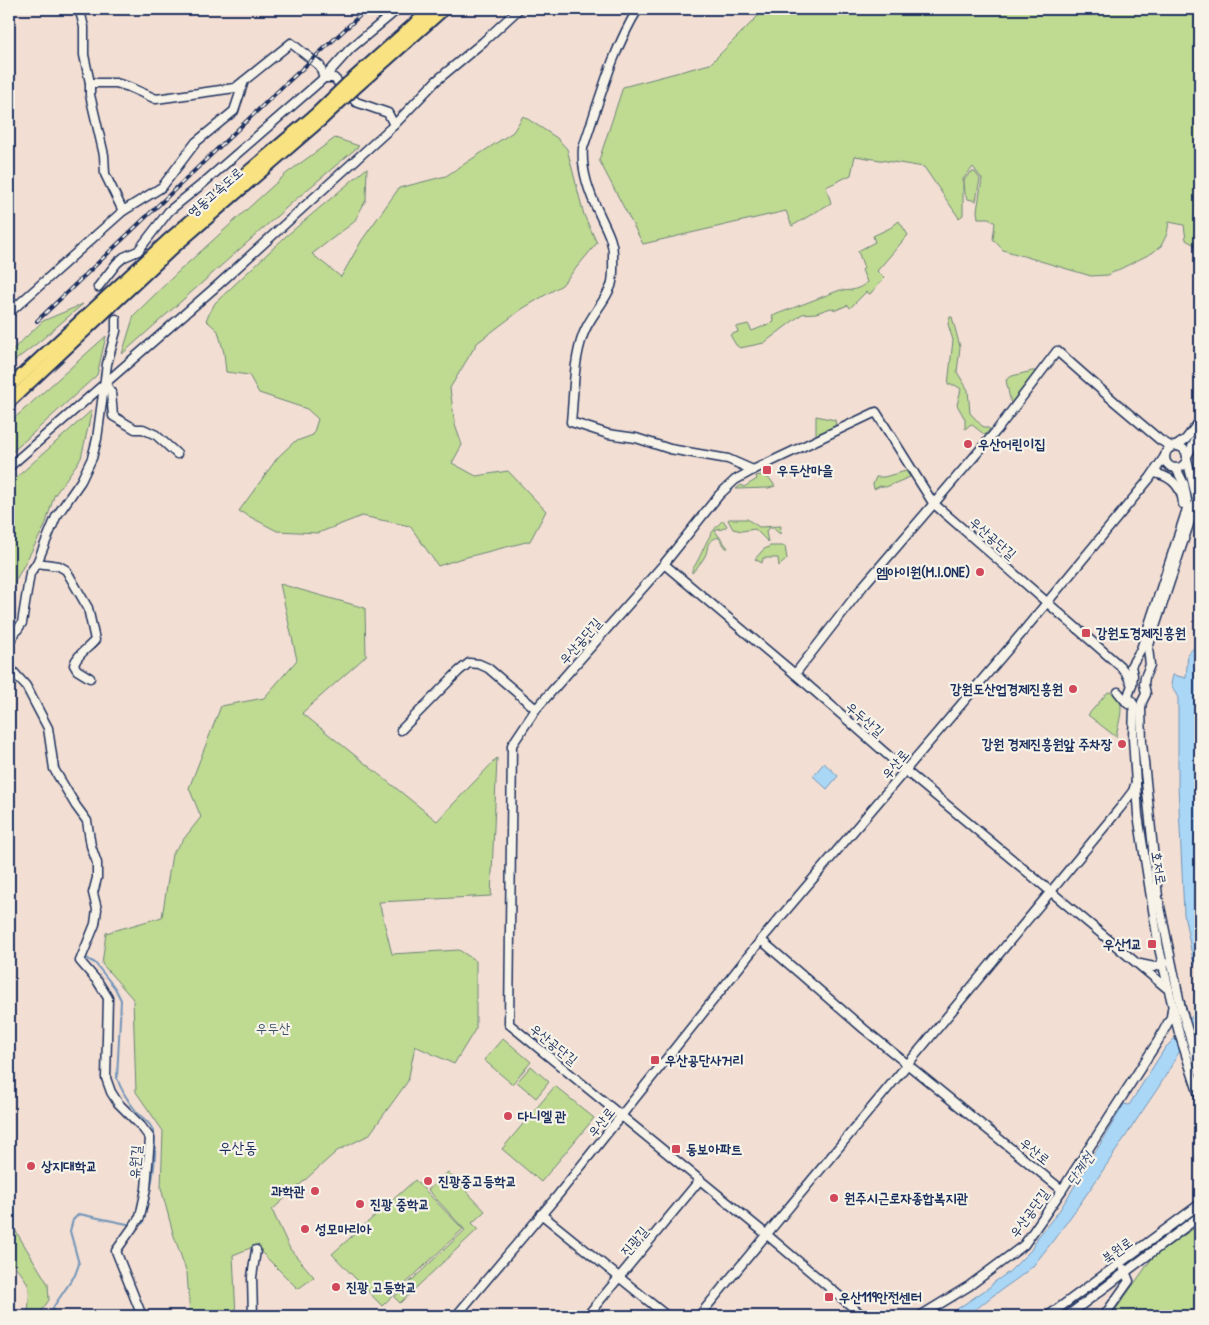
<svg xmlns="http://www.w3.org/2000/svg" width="1209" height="1325" font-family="'Patrick Hand','Poor Story',sans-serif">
  <rect width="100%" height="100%" fill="#f2ded2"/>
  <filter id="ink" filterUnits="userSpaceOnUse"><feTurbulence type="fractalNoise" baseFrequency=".02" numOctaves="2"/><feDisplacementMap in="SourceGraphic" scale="10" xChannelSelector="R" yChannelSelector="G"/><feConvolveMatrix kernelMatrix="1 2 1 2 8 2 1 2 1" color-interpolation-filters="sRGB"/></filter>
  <g filter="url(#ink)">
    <!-- green -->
    <g fill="#bfda91" stroke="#6d8478">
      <path d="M765 9H1200V54L1196 72 1200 77V248L1186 240 1184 225 1169 222 1167 234 1161 246 1152 253 1108 275 1091 276 1003 250 993 239 995 223 989 218H978L977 211 982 179 973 167 963 179V215L959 218 924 167 855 156 851 175 826 187 831 203 792 226 786 211 643 244 599 160 623 87 710 64Z"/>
      <path d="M523 116 557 138 567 149 584 215 597 243 562 285 522 309 477 343 450 388 455 425 462 445 452 463 476 476 508 471 546 511 530 541 459 559 438 566 410 526 362 516 318 533 277 531 239 511 278 457 294 442 313 435 318 419 307 409 259 393 249 375 226 372 224 353 218 331 206 320 215 303 285 237 367 168 366 200 354 222 312 254 341 277 362 240 399 188 446 176 513 132Z"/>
      <path d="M335 138 359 146 295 200 122 354 134 315 178 272 287 173Z"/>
      <path d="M971 172H975L980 179 976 201 968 199 965 194 964 180Z"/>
      <path d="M899 221 908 235 877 271 884 278 870 294 866 292 850 308 848 305 836 310 831 308 816 313 802 314 764 343 740 348 736 345 730 335 738 332 736 327 748 324 752 331 774 322 772 316 840 290C848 292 861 289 867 282L862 270 864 268 858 251 875 242 873 236 890 228Z"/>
      <path d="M83 304 40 341 9 365V353L43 321Z"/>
      <path d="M950 317H952L960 347 957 372 968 390 970 413 982 426 990 429 985 435 971 424 965 429V419L957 405 961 389 955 385H948L953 340 948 324Z"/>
      <path d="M106 336 97 375 9 455V423Z"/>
      <path d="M1032 371H1038L1011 404 1006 380 1012 376Z"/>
      <path d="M92 410 81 458 54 496 45 526 10 591 9 484Z"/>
      <path d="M816 416 835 420 836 427 816 435Z"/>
      <path d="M906 471 910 477 886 487 880 486 874 489 873 484 876 477H884Z"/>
      <path d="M761 475 770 479 775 486 769 488 736 489 741 485 744 487 757 479 756 476Z"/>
      <path d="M729 519H747L759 527 781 526 780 534 773 528H768L766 532 768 542 755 529 742 531 733 529 728 520Z"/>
      <path d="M723 520 727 526 720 530 719 528 715 531 728 548H726L718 537C704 543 710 545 705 556 702 562 697 567 692 573V570C705 551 704 538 723 520Z"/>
      <path d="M770 546H785L787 559 779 566 778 558H763L762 563 755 559 763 550Z"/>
      <path d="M280 584 365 608 366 656 302 713 437 821 497 758 491 896 379 902 392 954 459 950 476 961V1028L454 1064 415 1046 408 1081 369 1135 337 1151 272 1210 290 1249 314 1277 298 1289 255 1246 233 1255 236 1316H190L187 1273 173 1233 161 1188 163 1131 136 1092 133 999 102 964 106 933 162 917 172 854 201 817 189 788 221 706 264 698 297 660Z"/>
      <path d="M1108 692C1130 695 1118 723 1116 737L1088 715Z"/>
      <path d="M503 1038 531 1062 512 1084 484 1060Z"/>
      <path d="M531 1066 549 1082 536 1098 517 1082Z"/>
      <path d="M555 1086 594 1118 541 1182 502 1149Z"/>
      <path d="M448 1172 485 1211 472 1223 478 1229 400 1303 394 1297 465 1230 428 1190Z"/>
      <path d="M415 1180 463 1229 382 1306 332 1254Z"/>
      <path d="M1200 1224V1316H1111L1153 1257Z"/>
      <path d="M12 1225 48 1284 49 1300 38 1316H28C28 1308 30 1297 29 1289 27 1278 18 1271 13 1263 5 1251 9 1237 12 1225Z"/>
    </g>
    <!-- water -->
    <g fill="#aad7f6" stroke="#7194b9">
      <path d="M1200 641 1199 664 1200 674V970L1193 960 1184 914 1178 785V698L1171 684 1173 675 1186 678 1188 654Z"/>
      <path d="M824 763 838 776 827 789 813 776Z"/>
      <path d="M1200 1006V1024C1182 1042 1172 1067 1158 1088 1117 1148 1079 1210 1033 1266 1015 1282 997 1291 979 1307H977C969 1317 958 1316 947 1316L991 1286 993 1283 1009 1272 1031 1250 1038 1237 1059 1211 1081 1176 1124 1104 1129 1105 1131 1102 1165 1048 1178 1035Z"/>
    </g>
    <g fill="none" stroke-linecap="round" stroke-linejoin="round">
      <!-- stream -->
      <g stroke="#7194b9" stroke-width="2">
        <path d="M84 957 95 963 115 988 121 1000 117 1078C121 1090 128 1101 136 1111 140 1116 146 1120 150 1125 163 1142 148 1202 143 1223L137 1225"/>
        <path d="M50 1316 54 1306 75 1275 79 1264 70 1231 73 1220 79 1214 132 1225"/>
      </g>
      <!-- minor-tunnel -->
      <path stroke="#c7bbbb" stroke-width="8" stroke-dasharray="8 4" stroke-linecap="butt" d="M98 287 116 319"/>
      <!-- minor casing -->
      <g stroke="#1b2f5e" stroke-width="11">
        <g id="minor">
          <path d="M77 9 81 15 84 27V55L90 83V95L104 155 105 174 123 211"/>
          <path d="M638 9C612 51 599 102 583 148 581 171 589 193 599 213 605 227 614 241 613 256 613 266 614 277 611 286 604 304 589 317 583 335 573 362 574 394 571 422L608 434 636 438 670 449 728 459 753 470"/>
          <path d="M90 83H116L129 87 156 99 235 88 291 43 320 66 324 78 201 185 169 211 138 251 124 257 117 263 98 287"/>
          <path d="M394 125 388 113 356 102 334 78H324L350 49 398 9"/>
          <path d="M9 313 123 211 162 187 196 142 234 111 244 81"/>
          <path d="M105 383 111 392 113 416 135 429H143L156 435 177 454"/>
          <path d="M1176 446 1186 439 1200 421"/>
          <circle cx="1176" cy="457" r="11"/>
          <path d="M1187 456 1200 433"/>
          <path d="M1187 459 1197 500 1148 648 1150 665 1145 677 1144 684 1146 694 1142 702 1141 709 1142 743 1158 897 1181 1008 1200 1071"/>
          <path d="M9 467 219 284 394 125 436 81 483 42 519 9"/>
          <path d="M1176 468 1184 484 1188 506 1141 649 1131 666 1133 675 1132 685 1128 696 1134 705 1133 738 1138 815 1159 948 1179 1033 1200 1098"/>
          <path d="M1158 474C1173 478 1182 488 1183 504"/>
          <path d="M37 563 59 566 66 570 88 608 95 640C88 649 77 654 74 665L77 670 90 678"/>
          <path d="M664 564 795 674 906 771 1169 990"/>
          <path d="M9 642 22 623 30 573 37 563 56 517 81 481 92 458 97 439 107 364 116 331V319"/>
          <path d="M9 667 26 686 48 728 54 769 76 806 87 821 91 846 97 863V878L93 893 97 909 95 924 80 961 98 982 108 998 106 1078 111 1092 118 1103 141 1126 150 1138 146 1189 140 1217 116 1251 142 1316"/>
          <path d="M795 674 864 585 997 430 1057 351 1115 402 1160 440 1172 447"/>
          <path d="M1118 692 1128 704"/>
          <path d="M401 730 459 671 469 663 479 664 488 668 536 709"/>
          <path d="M761 940 864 1029 1062 1190"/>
          <path d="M1140 964 1154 967 1165 963"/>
          <path d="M541 1214 667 1316"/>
          <path d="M253 1316 252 1277 256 1250"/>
          <path d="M456 1316 558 1195 761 940 1021 634 1150 478 1165 456"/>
          <path d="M587 1316 699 1181"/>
          <path d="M699 1316 1120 808 1133 791 1136 782"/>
          <path d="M863 1316 766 1234 509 1024 512 745 536 709 664 564 719 495 735 480 753 470 876 412 933 503 1120 666 1126 673 1132 685"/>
          <path d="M920 1316 969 1286 1024 1245 1062 1190 1158 1041 1171 1017 1172 1009"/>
          <path d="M1048 1316 1200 1204"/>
          <path d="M1067 1316 1200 1216"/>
          <path d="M1104 1316 1129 1281 1124 1269"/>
        </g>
      </g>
      <!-- highway casing -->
      <g stroke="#1b2f5e" stroke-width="15">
        <g id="highway">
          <path d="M348 83 431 9"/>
          <path d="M354 89 444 9"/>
          <path d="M9 387 167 241 316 114"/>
          <path d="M9 402 174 247 323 118"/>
        </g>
      </g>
      <!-- minor -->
      <use href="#minor" stroke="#f7f3e8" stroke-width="8"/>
      <!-- highway -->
      <use href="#highway" stroke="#f8e281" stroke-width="11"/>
      <!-- rail casing -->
      <g stroke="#1b2f5e" stroke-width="4">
        <path id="rail" d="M37 321 277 92 367 9"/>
      </g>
      <!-- rail -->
      <use href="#rail" stroke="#f7f3e8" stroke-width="2" stroke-dasharray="5.5" stroke-linecap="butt"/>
      <!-- highway-bridge casing -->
      <g stroke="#1b2f5e" stroke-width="15" stroke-linecap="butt">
        <g id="highway-bridge">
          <path d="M316 114 348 83"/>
          <path d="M323 118 354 89"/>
        </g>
      </g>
      <!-- highway-bridge -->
      <use href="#highway-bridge" stroke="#f8e281" stroke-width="11"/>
    </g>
  </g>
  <!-- markers -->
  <g fill="#d1495b" stroke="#f7f3e8" stroke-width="2">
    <circle cx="968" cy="444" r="5"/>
    <rect x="762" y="465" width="10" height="10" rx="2.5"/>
    <circle cx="980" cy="572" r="5"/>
    <rect x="1081" y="628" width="10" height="10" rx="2.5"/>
    <circle cx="1073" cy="689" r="5"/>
    <circle cx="1122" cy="744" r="5"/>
    <rect x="1147" y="939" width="10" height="10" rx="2.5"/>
    <rect x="650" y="1055" width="10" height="10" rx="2.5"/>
    <circle cx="508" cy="1116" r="5"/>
    <rect x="671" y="1144" width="10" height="10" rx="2.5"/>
    <circle cx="31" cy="1166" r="5"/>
    <circle cx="428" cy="1181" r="5"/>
    <circle cx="315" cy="1191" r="5"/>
    <circle cx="834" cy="1198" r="5"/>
    <circle cx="360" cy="1204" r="5"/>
    <circle cx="305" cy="1229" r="5"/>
    <circle cx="336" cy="1287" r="5"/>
    <rect x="824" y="1292" width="10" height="10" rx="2.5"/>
  </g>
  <g text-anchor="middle" stroke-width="4.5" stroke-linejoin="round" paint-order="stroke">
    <!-- street labels -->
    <g font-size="14" fill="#1b2f5e" stroke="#f7f3e8">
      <text transform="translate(215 192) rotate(-41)" y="5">영동고속도로</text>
      <text transform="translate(993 538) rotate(41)" y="5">우산공단길</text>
      <text transform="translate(580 641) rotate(-49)" y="5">우산공단길</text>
      <text transform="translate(865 719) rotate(41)" y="5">우두산길</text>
      <text transform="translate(895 764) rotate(-50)" y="5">우산로</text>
      <text transform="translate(1159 868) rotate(81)" y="5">호저로</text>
      <text transform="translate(554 1044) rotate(39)" y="5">우산공단길</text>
      <text transform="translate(601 1122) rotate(-51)" y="5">우산로</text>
      <text transform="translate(1035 1151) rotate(39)" y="5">우산로</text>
      <text transform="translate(135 1162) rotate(-86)" y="5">유원길</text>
      <text transform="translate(1029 1213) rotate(-54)" y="5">우산공단길</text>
      <text transform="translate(634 1241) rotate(-50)" y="5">진광길</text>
      <text transform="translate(1117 1250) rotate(-36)" y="5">북원로</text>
    </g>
    <!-- poi labels -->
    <g font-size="14" font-weight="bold" fill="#1b2f5e" stroke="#f7f3e8" text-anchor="start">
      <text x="978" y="449">우산어린이집</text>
      <text x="777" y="475">우두산마을</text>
      <text x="970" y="577" text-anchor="end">엠아이원(M.I.ONE)</text>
      <text x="1096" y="638">강원도경제진흥원</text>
      <text x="1063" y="694" text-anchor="end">강원도산업경제진흥원</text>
      <text x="1112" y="749" text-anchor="end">강원 경제진흥원앞 주차장</text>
      <text x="1142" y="949" text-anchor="end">우산1교</text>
      <text x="665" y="1065">우산공단사거리</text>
      <text x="518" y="1121">다니엘 관</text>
      <text x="686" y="1154">동보아파트</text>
      <text x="41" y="1171">상지대학교</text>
      <text x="438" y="1186">진광중고등학교</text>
      <text x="305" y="1196" text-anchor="end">과학관</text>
      <text x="844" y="1203">원주시근로자종합복지관</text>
      <text x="370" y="1209">진광 중학교</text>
      <text x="315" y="1234">성모마리아</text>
      <text x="346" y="1292">진광 고등학교</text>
      <text x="839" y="1302">우산119안전센터</text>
    </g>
    <!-- park labels -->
    <g font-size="14" fill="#3c5168" stroke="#f7f3e8">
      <text x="273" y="1033">우두산</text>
    </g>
    <!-- water labels -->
    <g font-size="15" font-style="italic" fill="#38517c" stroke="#f7f3e8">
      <text transform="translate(1080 1169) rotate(-57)" y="5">단계천</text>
    </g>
    <!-- quarter labels -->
    <g font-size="16" fill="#1b2f5e" stroke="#f7f3e8">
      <text x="238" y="1153">우산동</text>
    </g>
  </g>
  <!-- margin -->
  <rect width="1209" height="1325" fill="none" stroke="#f7f3e8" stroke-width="30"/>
  <rect x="15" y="15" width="1179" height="1295" fill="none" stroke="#1b2f5e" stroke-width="2" filter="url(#ink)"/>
</svg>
